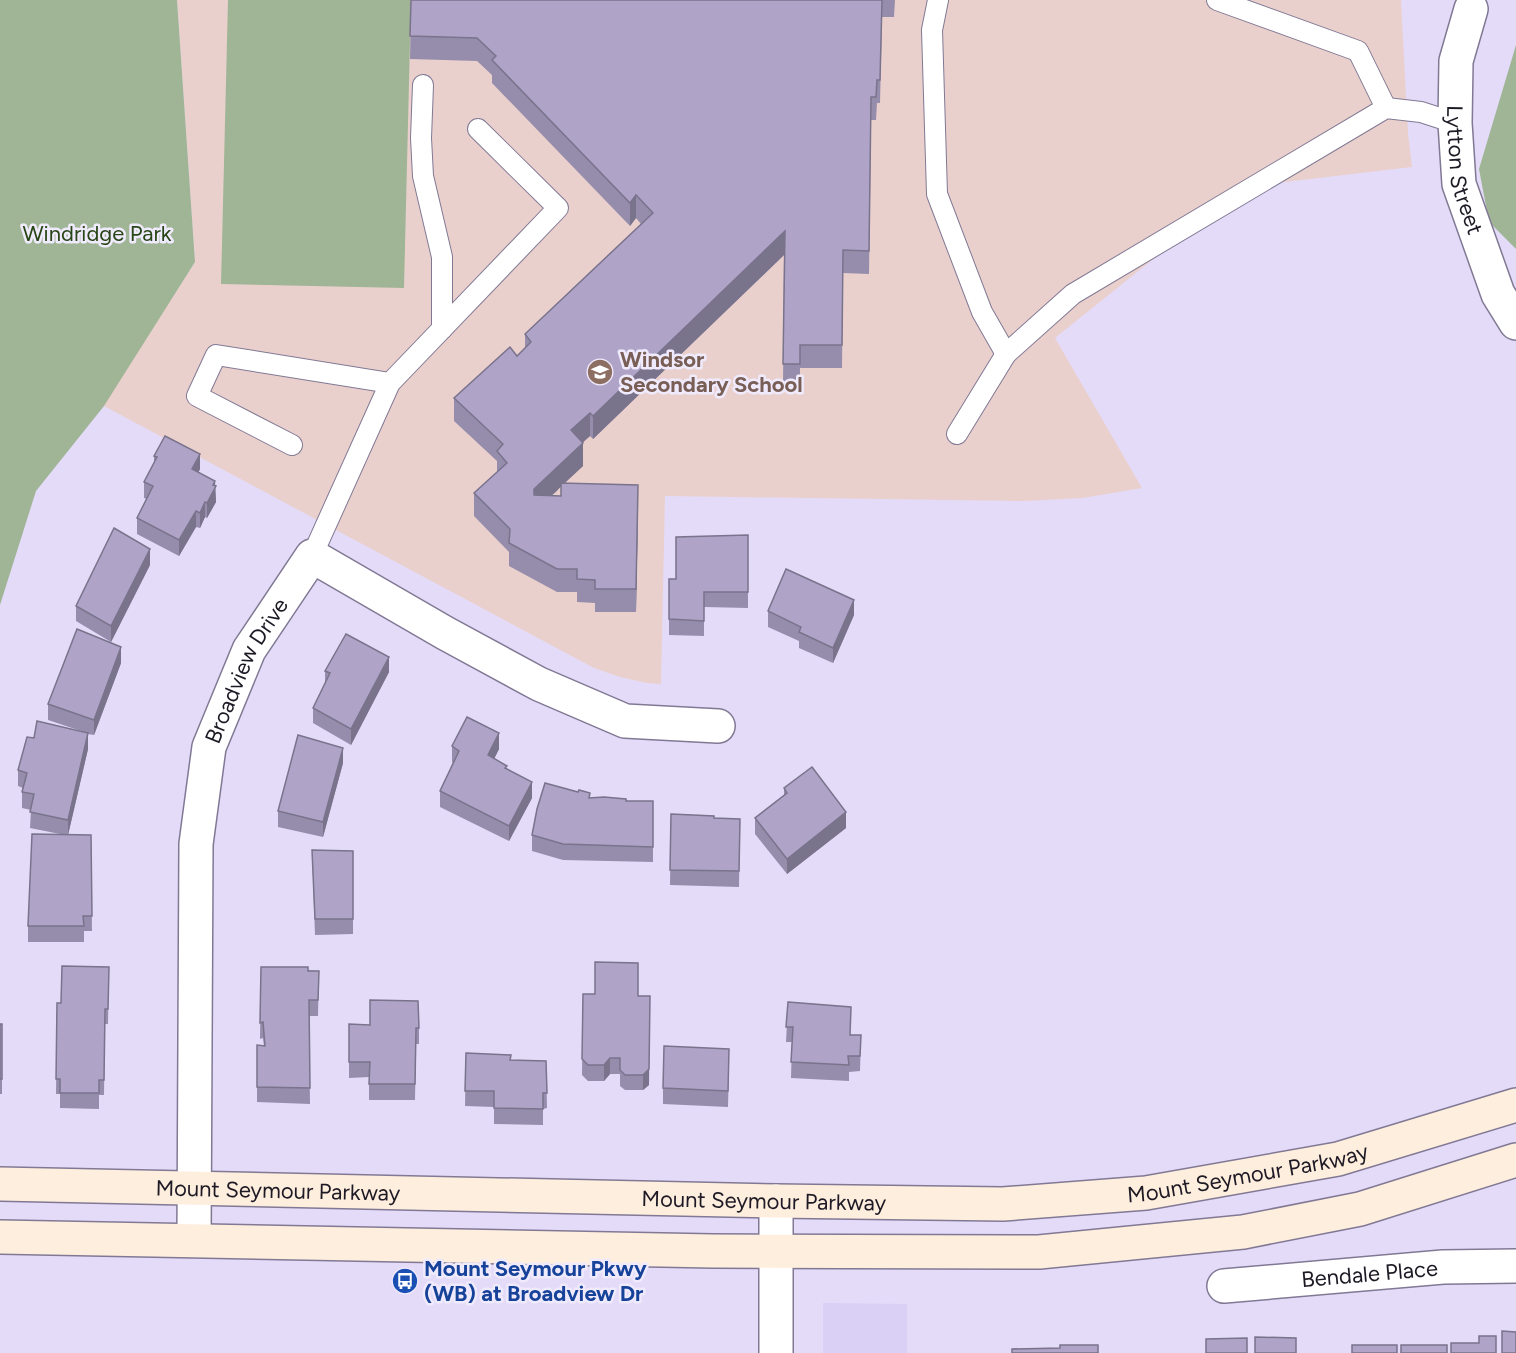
<svg xmlns="http://www.w3.org/2000/svg" width="1516" height="1353" font-family="Figtree,sans-serif">
  <rect width="100%" height="100%" fill="#e4dbf9"/>
  <!-- built -->
  <path fill="#dacff4" d="M823 1303 907 1304V1353H823Z"/>
  <!-- education -->
  <path fill="#ead0cd" d="M177 0H1401L1408 133 1412 167 1243 187 1055 338 1142 488 1083 498 1025 501 665 496 661 684 647 683 620 677 594 668 104 406 102 407 195 262Z"/>
  <!-- green -->
  <g fill="#a0b596">
    <path d="M0 0H177L195 262 104 406 36 491 0 605Z"/>
    <path d="M228 0H411L404 288 221 284Z"/>
    <path d="M1516 45V249L1489 222 1479 169Z"/>
  </g>
  <g fill="none" stroke-linecap="round" stroke-linejoin="round">
    <!-- lane casing -->
    <g stroke="#817994" stroke-width="22">
      <g id="lane">
        <path d="M938 0 932 30 937 194 982 312 1006 354"/>
        <path d="M1217 0 1358 51 1386 108"/>
        <path d="M423 85 421 138 423 176 442 257V329"/>
        <path d="M957 434 1006 354 1073 294 1386 108 1421 112 1455 123"/>
        <path d="M292 445 197 396 216 355 390 383"/>
        <path d="M312 556 390 383 558 208 478 129"/>
      </g>
    </g>
    <!-- street casing -->
    <g stroke="#817994" stroke-width="36">
      <g id="street">
        <path id="s1" d="M1471 9 1456 61 1455 123 1459 184 1498 294 1516 323"/>
        <path id="s2" d="M194 1240 196 844 209 747 249 650 312 556 445 633 539 684 625 721 718 726"/>
        <path id="s3" d="M1224 1286 1443 1267 1516 1266"/>
        <path d="M776 1353V1201"/>
      </g>
    </g>
    <!-- secondary casing -->
    <g stroke="#817994" stroke-width="36">
      <g id="secondary">
        <path id="s4" d="M0 1184 776 1201 1003 1204 1146 1193 1338 1159 1516 1105"/>
        <path d="M0 1237 713 1251 1039 1252 1243 1232 1360 1209 1516 1160"/>
      </g>
    </g>
    <!-- lane -->
    <use href="#lane" stroke="#fff" stroke-width="20"/>
    <!-- street -->
    <use href="#street" stroke="#fff" stroke-width="33"/>
    <!-- secondary -->
    <use href="#secondary" stroke="#feeede" stroke-width="33"/>
  </g>
  <!-- wall -->
  <g fill="#968dac" fill-rule="evenodd">
    <path d="M411 0H895L894 17H882L880 103H877L876 120H871L869 274 843 273 842 368H800V387H783L784 255 593 439 590 436 582 443 583 466 564 483 638 508 636 612H595V603L577 602V592H557L509 566V552L474 516V493L497 472V461L454 421V398L517 356 525 348V334L641 224 636 218 630 226 492 83V75L477 61 410 59ZM561 486V496H551L556 492Z"/>
    <path d="M154 456 200 469 198 473 215 486 216 502 207 518 205 517 200 528 196 527 179 556 137 534V518L147 499 144 498V482L154 463Z"/>
    <path d="M748 535V608L704 607V636L669 635V579H676Z"/>
    <path d="M150 565 111 642 76 621V606Z"/>
    <path d="M768 611 854 615 833 663 799 648V641L768 627Z"/>
    <path d="M121 663 94 735 88 734V749L68 835H91L92 931H84V942H28V926L65 835 30 828 31 810 22 808V792L23 788 18 786V770L34 738 81 731 48 720V704Z"/>
    <path d="M325 671 389 672 351 745 313 723V708L325 683Z"/>
    <path d="M452 746 499 749 494 759 507 769 532 798 509 841 440 807V791L453 763 452 762Z"/>
    <path d="M343 763 323 837 278 827V811Z"/>
    <path d="M784 788 846 828 787 874 755 834V818L784 795Z"/>
    <path d="M590 798 626 801H653V862L563 860 532 851V835Z"/>
    <path d="M671 814 714 818 740 819 739 887 670 885Z"/>
    <path d="M312 850 353 851V934L315 935Z"/>
    <path d="M109 967 108 1024H105L104 1095H99V1109L60 1108V1094H56L57 1003H61Z"/>
    <path d="M261 967 319 971 318 1016H309L310 1104 257 1102V1045L264 1046 263 1038 260 1039Z"/>
    <path d="M583 994 638 996 649 1085 643 1090H625L620 1086V1074H610L604 1081H588L582 1075Z"/>
    <path d="M788 1002 850 1035H861L860 1071 849 1072V1081L791 1078 792 1042H786Z"/>
    <rect x="0" y="1024" width="2" height="70"/>
    <path d="M349 1024 419 1028V1044H416L415 1100H369V1077L349 1078Z"/>
    <path d="M466 1053 511 1060 546 1061 547 1108 543 1109V1125L494 1124V1107L465 1106Z"/>
    <path d="M729 1064 728 1107 663 1104V1088Z"/>
  </g>
  <!-- shaded-wall -->
  <g fill="#7a738c">
    <path d="M636 195V218L630 226V203Z"/>
    <path d="M785 231V254L593 439V416Z"/>
    <path d="M590 413V436L571 453V430Z"/>
    <path d="M583 443V466L534 512V489Z"/>
    <path d="M200 454V469L192 485V469Z"/>
    <path d="M215 481 216 502 207 518V503L213 485Z"/>
    <path d="M638 485V508L636 612V589Z"/>
    <path d="M205 502V517L200 528V513Z"/>
    <path d="M196 511V527L179 556V540Z"/>
    <path d="M150 549V565L111 642V626Z"/>
    <path d="M854 600V615L833 663V648Z"/>
    <path d="M121 647V663L94 735V720Z"/>
    <path d="M389 657V672L351 745V729Z"/>
    <path d="M88 733V749L68 835V820Z"/>
    <path d="M499 733V749L488 771V755Z"/>
    <path d="M343 748V763L323 837V822Z"/>
    <path d="M532 782V798L509 841V826Z"/>
    <path d="M846 812V828L787 874V859Z"/>
    <path d="M650 996 649 1085 643 1090V1075Z"/>
    <path d="M610 1058V1074L604 1081V1065Z"/>
  </g>
  <!-- building -->
  <g fill="#afa4c8" stroke="#7a738c" stroke-width="1.5">
    <path d="M411 0H882L880 80H877L876 97H871L869 251 843 250 842 345H800V364H783L785 231 593 416 590 413 571 430 583 443 534 489V495L561 496V483L638 485 636 589H595V580L577 579V569H557L509 543 510 529 474 493 507 463 497 451 503 444 454 398 510 347 517 356 531 342 525 334 653 213 636 195 630 203 492 60 496 56 477 38 410 36Z"/>
    <path d="M165 436 200 454 192 469 215 481 213 485 216 486 207 503 205 502 200 513 196 511 179 540 137 518 153 486 144 482 157 457 154 456Z"/>
    <path d="M114 528 150 549 111 626 76 606Z"/>
    <path d="M748 535V592H704V621L669 619V579H676V537Z"/>
    <path d="M786 569 854 600 833 648 799 632 801 627 768 611Z"/>
    <path d="M77 629 121 647 94 720 48 704Z"/>
    <path d="M346 634 389 657 351 729 313 708 330 673 325 671Z"/>
    <path d="M467 717 499 733 488 755 507 766 505 768 532 782 509 826 440 791 459 751 452 746Z"/>
    <path d="M37 721 88 733 68 820 30 812 34 794 22 792 27 773 18 770 27 737 34 738Z"/>
    <path d="M298 735 343 748 323 822 278 811Z"/>
    <path d="M812 767 846 812 787 859 755 818 787 793 784 788Z"/>
    <path d="M545 783 578 792 579 790 590 793 589 798 604 797 626 799V801H653V847L563 844 532 835 537 809Z"/>
    <path d="M671 814 714 816V818L740 819 739 871 670 870Z"/>
    <path d="M32 834 91 835 92 916H83L84 926H28Z"/>
    <path d="M312 850 353 851V919H315Z"/>
    <path d="M595 962 638 963V996H650L649 1069 643 1075H625L620 1070V1058H610L604 1065H588L582 1059 583 994H595Z"/>
    <path d="M62 966 109 967 108 1009H105L104 1080H99V1093H60V1079H56L57 1003H61Z"/>
    <path d="M261 967H308V971H319L318 1000H309L310 1088 257 1087V1045L265 1046 263 1022 260 1023Z"/>
    <path d="M370 1000 418 1001 419 1028H416L415 1084H369L370 1062H349V1024L370 1025Z"/>
    <path d="M788 1002 851 1007 850 1035H861L860 1056H848L849 1065 791 1062 793 1027H786Z"/>
    <rect x="0" y="1024" width="2" height="55"/>
    <path d="M664 1046 729 1049 728 1091 663 1088Z"/>
    <path d="M466 1053 511 1055 510 1060 546 1061 547 1093H543V1109L494 1108V1091H465Z"/>
    <path d="M1502 1331 1516 1332V1353H1502Z"/>
    <path d="M1479 1336H1496V1353H1451V1343H1479Z"/>
    <path d="M1255 1337 1296 1338V1353H1255Z"/>
    <path d="M1247 1338V1353H1206V1339Z"/>
    <path d="M1060 1345H1098V1353H1012V1349L1060 1348Z"/>
    <rect x="1352" y="1345" width="45" height="8"/>
    <rect x="1401" y="1345" width="46" height="8"/>
  </g>
  <!-- icons -->
  <defs>
    <g id="school-disc" transform="scale(1.35)"><circle r="9.5" fill="#8d6e63" stroke="#f0eafd"/><path d="M0-5L7-2L0 1L-7-2ZM-4 1L0 2.5L4 1V4Q0 6-4 4Z" fill="#fff"/></g>
    <g id="bus-disc" transform="scale(1.35)"><circle r="9.5" fill="#1a4fb4" stroke="#f0eafd"/><path d="M-5-6H5V4H4V6H2V4H-2V6H-4V4H-5ZM-3.5-4V0h7V-4ZM-3.5 1.2v1.5H-2V1.2ZM2 1.2v1.5H3.5V1.2Z" fill="#fff"/></g>
  </defs>
  <g fill-rule="evenodd">
    <use href="#school-disc" x="600" y="372"/>
    <use href="#bus-disc" x="405" y="1281"/>
  </g>
  <g text-anchor="middle" stroke-width="5" stroke-linejoin="round" paint-order="stroke">
    <!-- street labels -->
    <g font-size="22" fill="#1e1a25" stroke="#f0eafd">
      <text dy="8" stroke="none"><textPath href="#s1" startOffset="164">Lytton Street</textPath></text>
      <text dy="8" stroke="none"><textPath href="#s2" startOffset="579">Broadview Drive</textPath></text>
      <text dy="8" stroke="none"><textPath href="#s4" startOffset="1250">Mount Seymour Parkway</textPath></text>
      <text dy="8" stroke="none"><textPath href="#s4" startOffset="278">Mount Seymour Parkway</textPath></text>
      <text dy="8" stroke="none"><textPath href="#s4" startOffset="764">Mount Seymour Parkway</textPath></text>
      <text dy="8" stroke="none"><textPath href="#s3" startOffset="146">Bendale Place</textPath></text>
    </g>
    <!-- park labels -->
    <g font-size="22" fill="#284615" stroke="#f0eafd">
      <text x="97" y="241">Windridge Park</text>
    </g>
    <!-- education labels -->
    <g font-size="22" font-weight="bold" fill="#785e54" stroke="#f0eafd" text-anchor="start">
      <text x="620" y="367">Windsor<tspan x="620" dy="25">Secondary School</tspan></text>
    </g>
    <!-- transit labels -->
    <g font-size="22" font-weight="bold" fill="#164399" stroke="#f0eafd" text-anchor="start">
      <text x="424" y="1276">Mount Seymour Pkwy<tspan x="424" dy="25">(WB) at Broadview Dr</tspan></text>
    </g>
  </g>
</svg>
